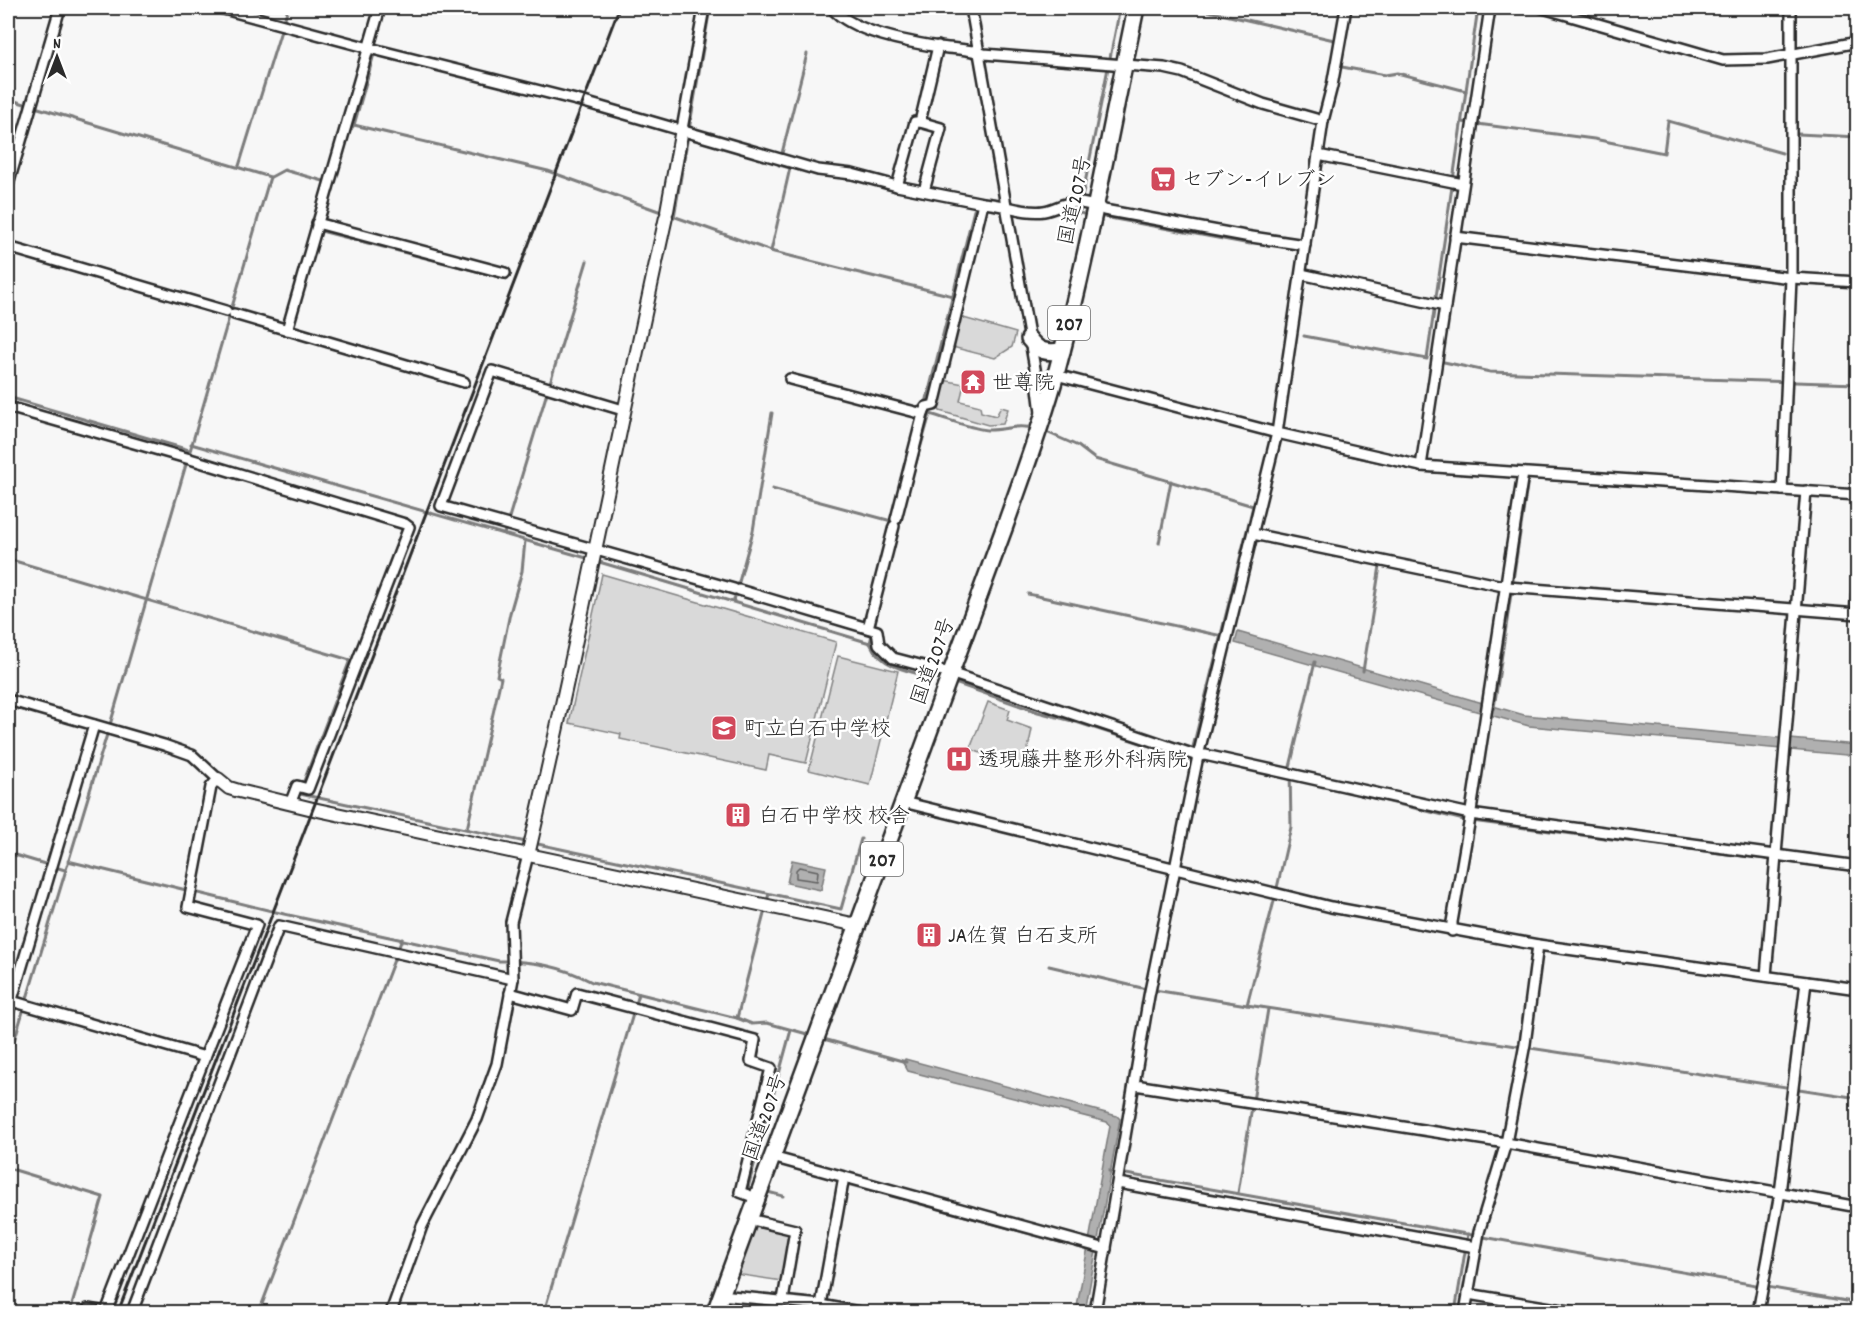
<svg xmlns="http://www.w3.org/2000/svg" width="1865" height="1320" font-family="Dekko,'Klee One',sans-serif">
  <rect width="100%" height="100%" fill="#f7f7f7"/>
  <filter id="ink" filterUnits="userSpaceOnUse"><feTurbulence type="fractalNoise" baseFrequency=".0167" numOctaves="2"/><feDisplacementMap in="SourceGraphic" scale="12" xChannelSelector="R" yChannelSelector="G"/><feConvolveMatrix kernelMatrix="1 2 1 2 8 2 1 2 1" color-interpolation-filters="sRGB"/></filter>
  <g filter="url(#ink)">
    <!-- green -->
    <g fill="#d9d9d9" stroke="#828282" stroke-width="1.5">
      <path d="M960 317 1016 333 1012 347 995 358 952 347Z"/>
      <path d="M943 380 964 384 960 401 980 406 981 412 996 416 1001 407 1008 409 1003 424 988 425 940 411 937 405Z"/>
      <path d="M602 574 836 642 806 763 769 755 766 770 620 739 621 734 569 723Z"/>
      <path d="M838 656 898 671 870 785 809 770Z"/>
      <path d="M988 702 1010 710 1007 720 1032 729 1024 769 970 749Z"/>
      <path d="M753 1226 790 1234 782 1281 735 1274Z"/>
    </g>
    <!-- water -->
    <g fill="#b0b0b0" stroke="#7b7b7b" stroke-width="1.5">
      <path d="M1238 632 1524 715 1857 745V756L1529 726 1235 643Z"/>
      <path d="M792 860 826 867 821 890 787 883Z"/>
      <path d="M905 1059 1117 1116 1120 1119 1085 1312H1076L1110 1126 1107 1122 908 1071 903 1062Z"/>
    </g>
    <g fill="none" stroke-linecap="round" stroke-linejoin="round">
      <!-- shore -->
      <path stroke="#606060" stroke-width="1.5" d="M799 867 818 871 817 881 796 878V870Z"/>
      <!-- stream -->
      <g stroke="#7b7b7b" stroke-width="3">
        <path d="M1195 8 1334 40"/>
        <path d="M374 54 354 125 548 171 664 213"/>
        <path d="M1342 67 1385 75 1397 73 1466 91"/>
        <path d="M8 99 270 177 112 718 8 1061"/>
        <path d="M1462 122 1594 139 1664 153 1668 121 1782 153"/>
        <path d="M1798 134 1858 137"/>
        <path d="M239 166 288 8"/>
        <path d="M271 177 284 170 327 182"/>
        <path d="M333 184 349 132 354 125"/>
        <path d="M334 185 321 231 507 279"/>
        <path d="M670 215 774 252 953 296"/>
        <path d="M1089 215 1079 213 1120 8"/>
        <path d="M1099 216 1250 244"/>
        <path d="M674 217 710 8"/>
        <path d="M771 251 790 168 779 165 807 54"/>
        <path d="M1304 336 1427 359 1478 8"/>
        <path d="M1444 362 1490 372 1858 384"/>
        <path d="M8 397 189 450"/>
        <path d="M926 403 974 210"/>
        <path d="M191 444 590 559"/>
        <path d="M1314 447 1419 471 1858 500"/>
        <path d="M772 489 899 523"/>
        <path d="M906 497 930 414C948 419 968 428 987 430 1005 431 1017 423 1035 429"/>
        <path d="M1858 524 1850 607H1858"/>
        <path d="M504 534 587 261"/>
        <path d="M1159 543 1171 481"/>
        <path d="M8 559 350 660 304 781"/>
        <path d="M596 561 870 643C881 670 918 673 943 680"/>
        <path d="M1028 594 1222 636"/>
        <path d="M734 600 753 531 772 413"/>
        <path d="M870 643 890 558"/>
        <path d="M1363 671 1380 566"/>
        <path d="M952 682 1038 712 1076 722 1190 759 1253 506 1095 459 1078 446 1044 431"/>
        <path d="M1494 708 1528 479"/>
        <path d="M1336 789 1464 820 1858 871"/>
        <path d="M300 794 526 842"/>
        <path d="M467 829 501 678 497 676 510 613 522 571 525 541"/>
        <path d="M533 843 841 909 861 839"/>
        <path d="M8 853 65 870"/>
        <path d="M68 861 284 914 499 961C530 960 564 967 592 982L737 1018 765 910"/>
        <path d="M766 904 769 894"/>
        <path d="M1049 966 1142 988 1247 1005 1858 1098"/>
        <path d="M1247 1005 1274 901 1291 827 1290 767 1315 662"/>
        <path d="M737 1018 752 1024 767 1023 811 1035"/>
        <path d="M820 1038 906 1062"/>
        <path d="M8 1168 103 1197 70 1312"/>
        <path d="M1109 1171 1858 1303"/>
        <path d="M851 1185 1089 1250"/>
        <path d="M755 1189 748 1187 791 1030"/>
        <path d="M764 1191 783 1196"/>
        <path d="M1238 1193 1268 1009"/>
        <path d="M259 1312 402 939"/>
        <path d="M544 1312 639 994"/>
        <path d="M1455 1312 1468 1234"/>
      </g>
      <!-- minor casing -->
      <g stroke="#2b2b2b" stroke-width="14">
        <g id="minor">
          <path d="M220 8 369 48 584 102 818 170 852 174 897 186 983 203C1003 204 1024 214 1044 211 1050 210 1057 207 1062 205 1077 200 1091 204 1104 210L1245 236 1305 245"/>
          <path d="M832 8C852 32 907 42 939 47 955 49 969 49 984 54L1164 68 1182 72 1263 104 1323 121"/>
          <path d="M971 8 1037 380 1041 413"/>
          <path d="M1543 8 1723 60 1767 59 1858 42"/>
          <path d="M682 129 704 8"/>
          <path d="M1318 155 1463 184"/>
          <path d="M8 185 60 8"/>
          <path d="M897 186 915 122H920"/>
          <path d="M924 191 941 128 920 122 938 46"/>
          <path d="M317 223 505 273"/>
          <path d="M1455 237 1791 278 1858 282"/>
          <path d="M8 247 226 311"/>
          <path d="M1301 274 1445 306"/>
          <path d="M234 314 464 382"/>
          <path d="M287 330 380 8"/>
          <path d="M1056 375 1277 433 1421 466 1858 495"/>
          <path d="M790 379 923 414"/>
          <path d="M8 407 190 459 405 524 409 527 308 789 297 786 290 804"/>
          <path d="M623 410 492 371 441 506 734 589"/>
          <path d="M1421 466 1490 8"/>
          <path d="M1782 490 1791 278V8"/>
          <path d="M896 519 923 414 926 407 934 405 983 203"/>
          <path d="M1253 534 1508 587 1858 614"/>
          <path d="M739 590 877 631 879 644 893 658 950 673 1198 756 1205 755 1470 814 1858 866"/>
          <path d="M868 628 894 526"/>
          <path d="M8 700 164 745 192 755 218 779 211 787 188 907 257 925 205 1057 8 1000"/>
          <path d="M903 802 1331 907 1538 945 1858 989"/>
          <path d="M1452 931V922L1469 824 1523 473"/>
          <path d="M1766 976 1806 491"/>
          <path d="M510 993 572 1010 577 993 755 1040 751 1061 771 1068 740 1192 756 1198"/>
          <path d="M8 1013 94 725"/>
          <path d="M1135 1085 1506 1143 1858 1207"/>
          <path d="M772 1157 1106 1249"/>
          <path d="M1118 1183 1476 1247"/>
          <path d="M749 1219 795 1230 783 1300"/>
          <path d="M1468 1294 1575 1312"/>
          <path d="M721 1295 821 1305 859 1312"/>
          <path d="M821 1305 844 1177"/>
          <path d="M86 1312 88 1309 106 1312 205 1057"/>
          <path d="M132 1312 279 926 513 979"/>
          <path d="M391 1312 422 1226 477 1119 497 1064 513 979 511 922 528 855"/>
          <path d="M1095 1312 1149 996 1198 756 1277 433 1323 121 1332 86 1346 8"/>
          <path d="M1465 1312 1479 1232 1506 1143 1525 1044 1538 945"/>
          <path d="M1758 1312 1780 1193 1806 982"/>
        </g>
      </g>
      <!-- tertiary casing -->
      <g stroke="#2b2b2b" stroke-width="16">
        <g id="tertiary">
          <path d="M667 211 682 129"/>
          <path d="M218 779 229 788 239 791 313 809 857 925"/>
          <path d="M528 855C578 643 619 429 666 217"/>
        </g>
      </g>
      <!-- trunk casing -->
      <g stroke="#2b2b2b" stroke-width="20">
        <g id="trunk">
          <path d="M1029 339C1039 352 1046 353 1062 351"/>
          <path d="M715 1312 1005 526C1023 475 1042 425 1056 374 1089 253 1110 130 1136 8"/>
        </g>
      </g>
      <!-- minor -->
      <use href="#minor" stroke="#fff" stroke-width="9"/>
      <!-- tertiary -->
      <use href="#tertiary" stroke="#fff" stroke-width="12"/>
      <!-- trunk -->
      <use href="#trunk" stroke="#fff" stroke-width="15"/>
      <!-- rail -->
      <path stroke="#2b2b2b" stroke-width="3" d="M118 1312 316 801 619 8"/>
    </g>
  </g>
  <!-- icons -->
  <defs>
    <g id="supermarket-square" transform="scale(1.35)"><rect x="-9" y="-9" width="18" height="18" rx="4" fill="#d1495b" stroke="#fff"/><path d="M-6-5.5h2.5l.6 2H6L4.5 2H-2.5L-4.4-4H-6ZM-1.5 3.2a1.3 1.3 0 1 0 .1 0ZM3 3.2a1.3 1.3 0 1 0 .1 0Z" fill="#fff"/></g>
    <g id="temple-square" transform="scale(1.35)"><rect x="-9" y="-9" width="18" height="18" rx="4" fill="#d1495b" stroke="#fff"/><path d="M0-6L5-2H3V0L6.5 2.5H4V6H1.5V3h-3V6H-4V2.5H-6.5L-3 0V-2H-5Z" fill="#fff"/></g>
    <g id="school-square" transform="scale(1.35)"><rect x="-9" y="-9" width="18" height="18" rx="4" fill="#d1495b" stroke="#fff"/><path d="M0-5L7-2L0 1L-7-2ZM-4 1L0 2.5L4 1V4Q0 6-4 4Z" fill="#fff"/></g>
    <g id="hospital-square" transform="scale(1.35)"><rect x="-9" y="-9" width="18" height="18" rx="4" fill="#d1495b" stroke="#fff"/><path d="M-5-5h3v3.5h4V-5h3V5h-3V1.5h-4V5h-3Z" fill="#fff"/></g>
    <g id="building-square" transform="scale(1.35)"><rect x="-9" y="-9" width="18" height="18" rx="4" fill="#d1495b" stroke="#fff"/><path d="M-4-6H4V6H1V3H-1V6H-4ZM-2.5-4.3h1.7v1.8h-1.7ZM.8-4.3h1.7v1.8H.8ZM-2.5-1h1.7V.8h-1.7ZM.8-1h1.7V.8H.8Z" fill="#fff"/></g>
  </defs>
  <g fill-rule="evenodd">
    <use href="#supermarket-square" x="1163" y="179"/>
    <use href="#temple-square" x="973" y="382"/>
    <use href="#school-square" x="724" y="728"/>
    <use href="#hospital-square" x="959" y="759"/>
    <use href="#building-square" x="738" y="815"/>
    <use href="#building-square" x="929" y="935"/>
  </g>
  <g text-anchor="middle" stroke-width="5" stroke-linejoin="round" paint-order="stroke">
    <!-- shield labels -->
    <g fill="#fff" stroke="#6b6b6b" stroke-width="1.5">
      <rect x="1048" y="306" width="42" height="34" rx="4.5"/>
      <rect x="861" y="842" width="42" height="34" rx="4.5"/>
    </g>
    <g font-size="20" font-weight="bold" fill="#2b2b2b">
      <text x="1069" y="330">207</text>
      <text x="882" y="866">207</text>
    </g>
    <!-- poi labels -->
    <g font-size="21" fill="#2b2b2b" stroke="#fff" text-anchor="start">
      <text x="1182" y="186">セブン-イレブン</text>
      <text x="992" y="389">世尊院</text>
      <text x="744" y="735">町立白石中学校</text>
      <text x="978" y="766">透現藤井整形外科病院</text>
      <text x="758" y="822">白石中学校 校舎</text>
      <text x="948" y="942">JA佐賀 白石支所</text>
    </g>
    <!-- street labels -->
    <g font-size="21" fill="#2b2b2b" stroke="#fff">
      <text transform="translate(1074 200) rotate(-78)" y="7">国道207号</text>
      <text transform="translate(932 661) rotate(-70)" y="7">国道207号</text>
      <text transform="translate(764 1117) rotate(-70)" y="7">国道207号</text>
    </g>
  </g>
  <!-- margin -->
  <rect width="1865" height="1320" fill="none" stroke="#fff" stroke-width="30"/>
  <rect x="15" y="15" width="1835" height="1290" fill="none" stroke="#2b2b2b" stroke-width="2" filter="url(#ink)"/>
  <!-- north arrow -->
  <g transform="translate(57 57)" stroke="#ffffff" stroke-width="4.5" paint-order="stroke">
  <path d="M0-4.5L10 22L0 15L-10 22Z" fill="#2b2b2b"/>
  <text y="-9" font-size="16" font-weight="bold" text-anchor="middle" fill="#2b2b2b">N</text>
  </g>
</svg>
